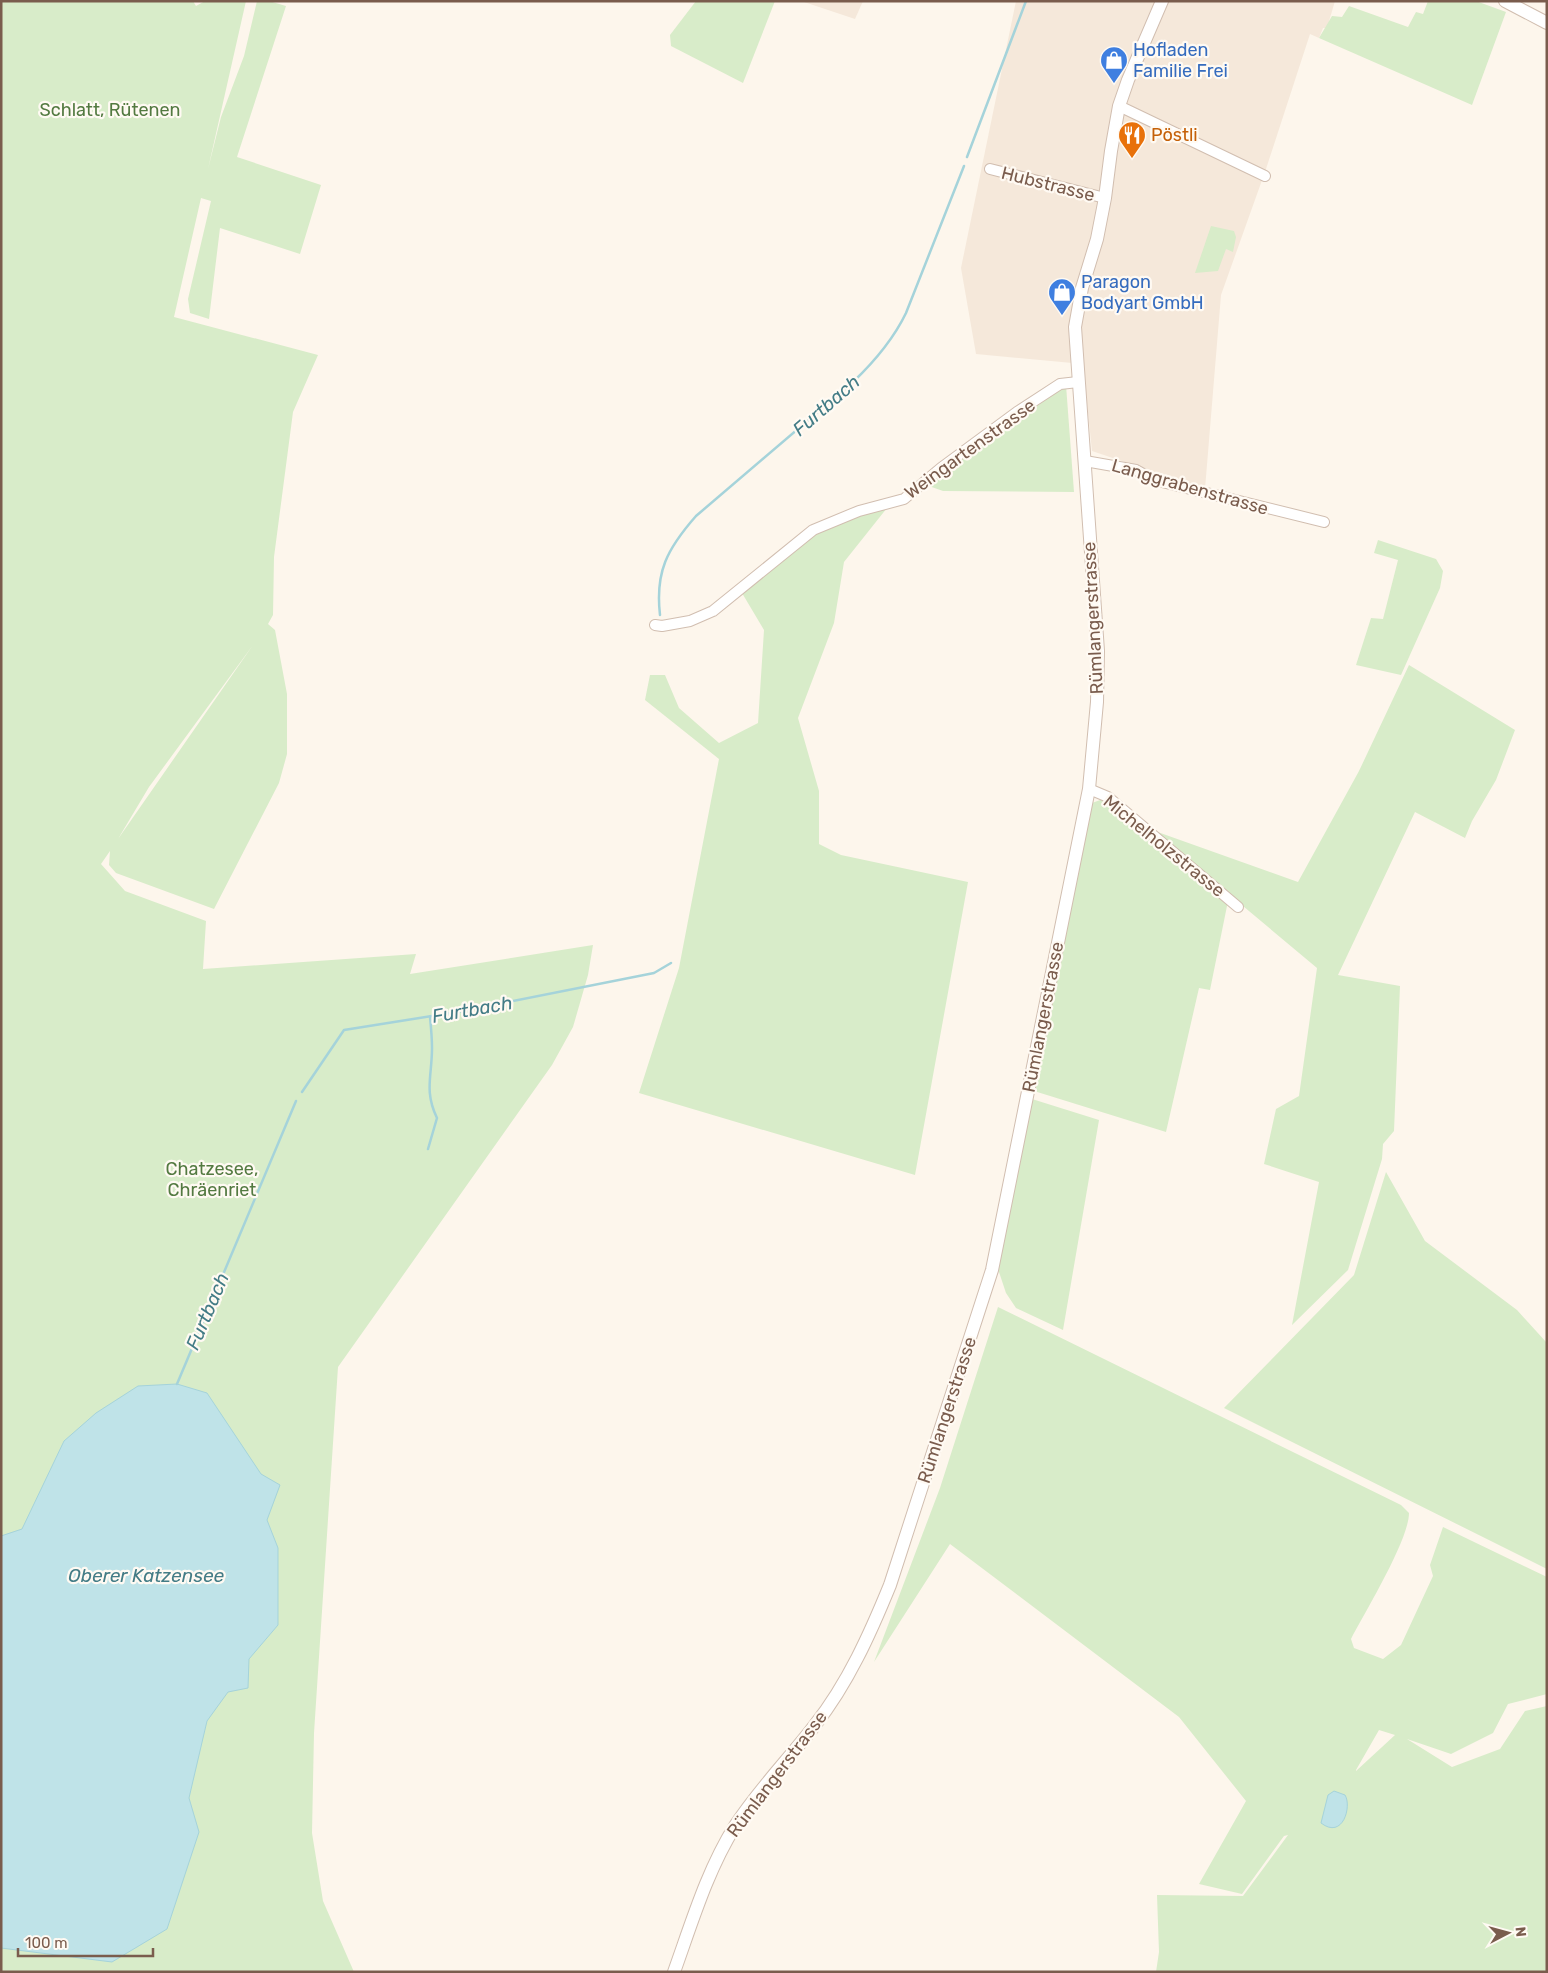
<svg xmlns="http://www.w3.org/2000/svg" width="1548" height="1973" font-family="Rubik,sans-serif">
  <rect width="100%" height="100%" fill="#fdf6ec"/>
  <!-- residential -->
  <g fill="#f5e8da">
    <path d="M801 1H863L855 19Z"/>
    <path d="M1016 1H1335L1327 28H1323L1319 38 1310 34 1266 169 1221 295 1205 489 1092 451 1083 364 976 354 961 268Z"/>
  </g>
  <!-- green -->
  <g fill="#d8ecc9" fill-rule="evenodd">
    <path d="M1 1H193L196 6 205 1H246L208 169 221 117 244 56 257 1H269L286 6 237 157 321 185 300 254 220 228 209 319 190 313 188 299 211 201 201 198 174 317 318 355 293 412 274 557 273 615 268 624 275 630 287 694V754L279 783 214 909 116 873 109 865 110 851 101 864 125 891 206 921 203 969 416 954 410 974 593 945 588 975 573 1027 552 1065 338 1367 314 1733 312 1833 323 1901 354 1972H1ZM253 645 118 839 149 787Z"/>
    <path d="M696 1H775L743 83 671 46 670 35Z"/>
    <path d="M1428 1H1476L1506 12 1472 105 1319 38 1332 16 1342 17 1349 6 1408 27 1416 12 1423 14Z"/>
    <path d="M1211 226 1234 231 1236 237 1233 252 1226 249 1218 271 1195 273Z"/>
    <path d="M1066 385 1074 492 943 491 926 485Z"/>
    <path d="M887 508 844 562 834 623 798 718 819 791V844L841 855 968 882 915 1175 639 1093 679 968 719 759 645 700 650 675H665L679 708 719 743 758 723 764 630 742 593 816 532 859 514Z"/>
    <path d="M1378 540 1436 559 1443 571 1440 588 1401 675 1356 665 1371 618 1383 619 1398 560 1374 553Z"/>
    <path d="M1409 665 1515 730 1496 780 1472 821 1465 838 1415 812 1338 975 1400 986 1394 1131 1383 1144 1382 1159 1348 1270 1292 1325 1319 1182 1264 1164 1276 1109 1299 1096 1317 968 1152 830 1298 882 1359 771Z"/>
    <path d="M1103 799 1228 901 1210 990 1199 988 1166 1132 1034 1091 1092 803Z"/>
    <path d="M1032 1099 1099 1120 1063 1330 1016 1308 1006 1293 997 1266Z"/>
    <path d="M1386 1172 1425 1241 1517 1310 1547 1343V1569L1224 1408 1354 1275Z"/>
    <path d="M998 1307 1401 1505 1409 1513C1409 1540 1365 1612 1351 1639L1354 1648 1383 1659 1401 1645 1433 1576 1430 1565 1443 1527 1547 1577V1694L1508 1704 1493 1733 1451 1754 1407 1739 1452 1767 1500 1749 1525 1711 1547 1706V1972H1156L1159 1952 1157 1895 1243 1896 1288 1835 1284 1836 1242 1894 1199 1884 1246 1801 1179 1717 950 1544 874 1662 940 1488ZM1379 1730 1395 1735 1356 1771V1770Z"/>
  </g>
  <!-- water -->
  <g fill="#bfe3e8" stroke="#a5d3da">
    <path d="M177 1384 207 1393 261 1474 280 1485 267 1520 278 1548V1625L249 1659 248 1688 228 1692 207 1721 189 1798 199 1832 167 1929 112 1962 1 1948V1536L22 1529 64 1441 96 1413 138 1386Z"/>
    <path d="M1334 1791 1345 1795C1352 1806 1343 1840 1321 1823L1328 1795Z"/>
  </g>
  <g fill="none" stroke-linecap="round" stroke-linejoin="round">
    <!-- stream -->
    <g stroke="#a5d3da" stroke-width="2.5">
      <path d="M967 157 1026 1"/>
      <path d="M660 615C655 572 667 549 696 516L853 382C875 361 893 340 906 313L964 166"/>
      <path d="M302 1092 344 1030 457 1012 654 973 671 963"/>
      <path d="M428 1149 437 1118C424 1091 432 1076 432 1048 432 1038 431 1027 430 1017"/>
      <path d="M177 1384 296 1101"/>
    </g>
    <!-- minor casing -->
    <g stroke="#d1beb0" stroke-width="12">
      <g id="minor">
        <path d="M1119 106 1265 176"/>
        <path d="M990 169 1105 198"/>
        <path d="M1085 461 1136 470 1154 480 1324 522"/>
        <path d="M655 625 662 626 690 621 713 611 813 530 859 511 904 499 941 468 1017 412 1060 384 1078 382"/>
        <path d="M1089 789 1108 797 1238 907"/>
      </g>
    </g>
    <!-- tertiary casing -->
    <g stroke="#d1beb0" stroke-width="14">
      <g id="tertiary">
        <path d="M1505 1 1547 23"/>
        <path d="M674 1972C692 1922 707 1871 735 1826 759 1789 789 1759 815 1725 848 1683 870 1634 890 1585L992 1270 1089 789 1097 702 1098 651 1075 327 1082 288 1097 239 1105 198 1111 151 1119 106 1128 80 1162 1"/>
      </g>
    </g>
    <!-- minor -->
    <use href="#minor" stroke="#fff" stroke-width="10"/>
    <!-- tertiary -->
    <use href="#tertiary" stroke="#fff" stroke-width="12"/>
  </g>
  <!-- icons -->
  <defs>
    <g id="shop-pin" transform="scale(1.4375)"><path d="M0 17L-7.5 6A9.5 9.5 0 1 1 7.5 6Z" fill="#3f7fe0" stroke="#fffaf3"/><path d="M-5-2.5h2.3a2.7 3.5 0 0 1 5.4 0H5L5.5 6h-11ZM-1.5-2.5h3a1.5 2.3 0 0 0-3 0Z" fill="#fff"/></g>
    <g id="restaurant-pin" transform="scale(1.4375)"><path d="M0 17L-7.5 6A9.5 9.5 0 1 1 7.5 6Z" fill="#e8710a" stroke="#fffaf3"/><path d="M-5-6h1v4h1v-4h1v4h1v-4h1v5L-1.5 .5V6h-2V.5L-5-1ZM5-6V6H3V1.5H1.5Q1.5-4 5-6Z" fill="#fff"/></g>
  </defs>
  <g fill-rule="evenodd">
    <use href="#shop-pin" x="1114" y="60"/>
    <use href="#restaurant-pin" x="1132" y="135"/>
    <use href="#shop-pin" x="1062" y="292"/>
  </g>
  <g text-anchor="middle" stroke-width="4.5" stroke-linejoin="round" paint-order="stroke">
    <!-- shop labels -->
    <g font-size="18" fill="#366cbe" stroke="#fffaf3" text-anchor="start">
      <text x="1133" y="56">Hofladen<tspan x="1133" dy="21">Familie Frei</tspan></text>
      <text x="1081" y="288">Paragon<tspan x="1081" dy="21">Bodyart GmbH</tspan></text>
    </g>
    <!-- park labels -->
    <g font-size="18" fill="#537a41" stroke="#fffaf3">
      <text x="110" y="116">Schlatt, Rütenen</text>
      <text x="212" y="1175">Chatzesee,<tspan x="212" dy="21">Chräenriet</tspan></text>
    </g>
    <!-- food labels -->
    <g font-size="18" fill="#c56008" stroke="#fffaf3" text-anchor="start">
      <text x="1151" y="141">Pöstli</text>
    </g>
    <!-- street labels -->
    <g font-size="18" fill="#7a5c4d" stroke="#fffaf3">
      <text transform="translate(1048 184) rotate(14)" y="6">Hubstrasse</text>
      <text transform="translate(970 449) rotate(-36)" y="6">Weingartenstrasse</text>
      <text transform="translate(1190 487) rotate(16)" y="6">Langgrabenstrasse</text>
      <text transform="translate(1093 618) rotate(-93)" y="6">Rümlangerstrasse</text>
      <text transform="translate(1164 846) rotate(39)" y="6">Michelholzstrasse</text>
      <text transform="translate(1043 1017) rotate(-79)" y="6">Rümlangerstrasse</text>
      <text transform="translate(947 1410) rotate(-72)" y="6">Rümlangerstrasse</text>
      <text transform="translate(777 1774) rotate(-53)" y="6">Rümlangerstrasse</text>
    </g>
    <!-- water labels -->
    <g font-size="19" font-style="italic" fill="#437c86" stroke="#fffaf3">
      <text transform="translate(826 405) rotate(-41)" y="7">Furtbach</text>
      <text transform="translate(472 1009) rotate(-10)" y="7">Furtbach</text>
      <text transform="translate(207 1311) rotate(-67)" y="7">Furtbach</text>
      <text x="146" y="1582">Oberer Katzensee</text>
    </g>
  </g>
  <!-- border -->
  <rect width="1548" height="1973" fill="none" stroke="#7a5c4d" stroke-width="5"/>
  <!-- north arrow -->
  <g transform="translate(1508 1933) rotate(84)" stroke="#fffaf3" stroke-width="4" paint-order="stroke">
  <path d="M0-4L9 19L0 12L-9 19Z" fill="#7a5c4d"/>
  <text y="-8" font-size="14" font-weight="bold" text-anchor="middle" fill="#7a5c4d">N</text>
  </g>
  <!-- scale -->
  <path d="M18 1948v8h135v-8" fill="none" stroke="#7a5c4d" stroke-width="2.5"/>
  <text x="25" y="1948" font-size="15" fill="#7a5c4d" stroke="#fffaf3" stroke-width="4" paint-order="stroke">100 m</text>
</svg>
